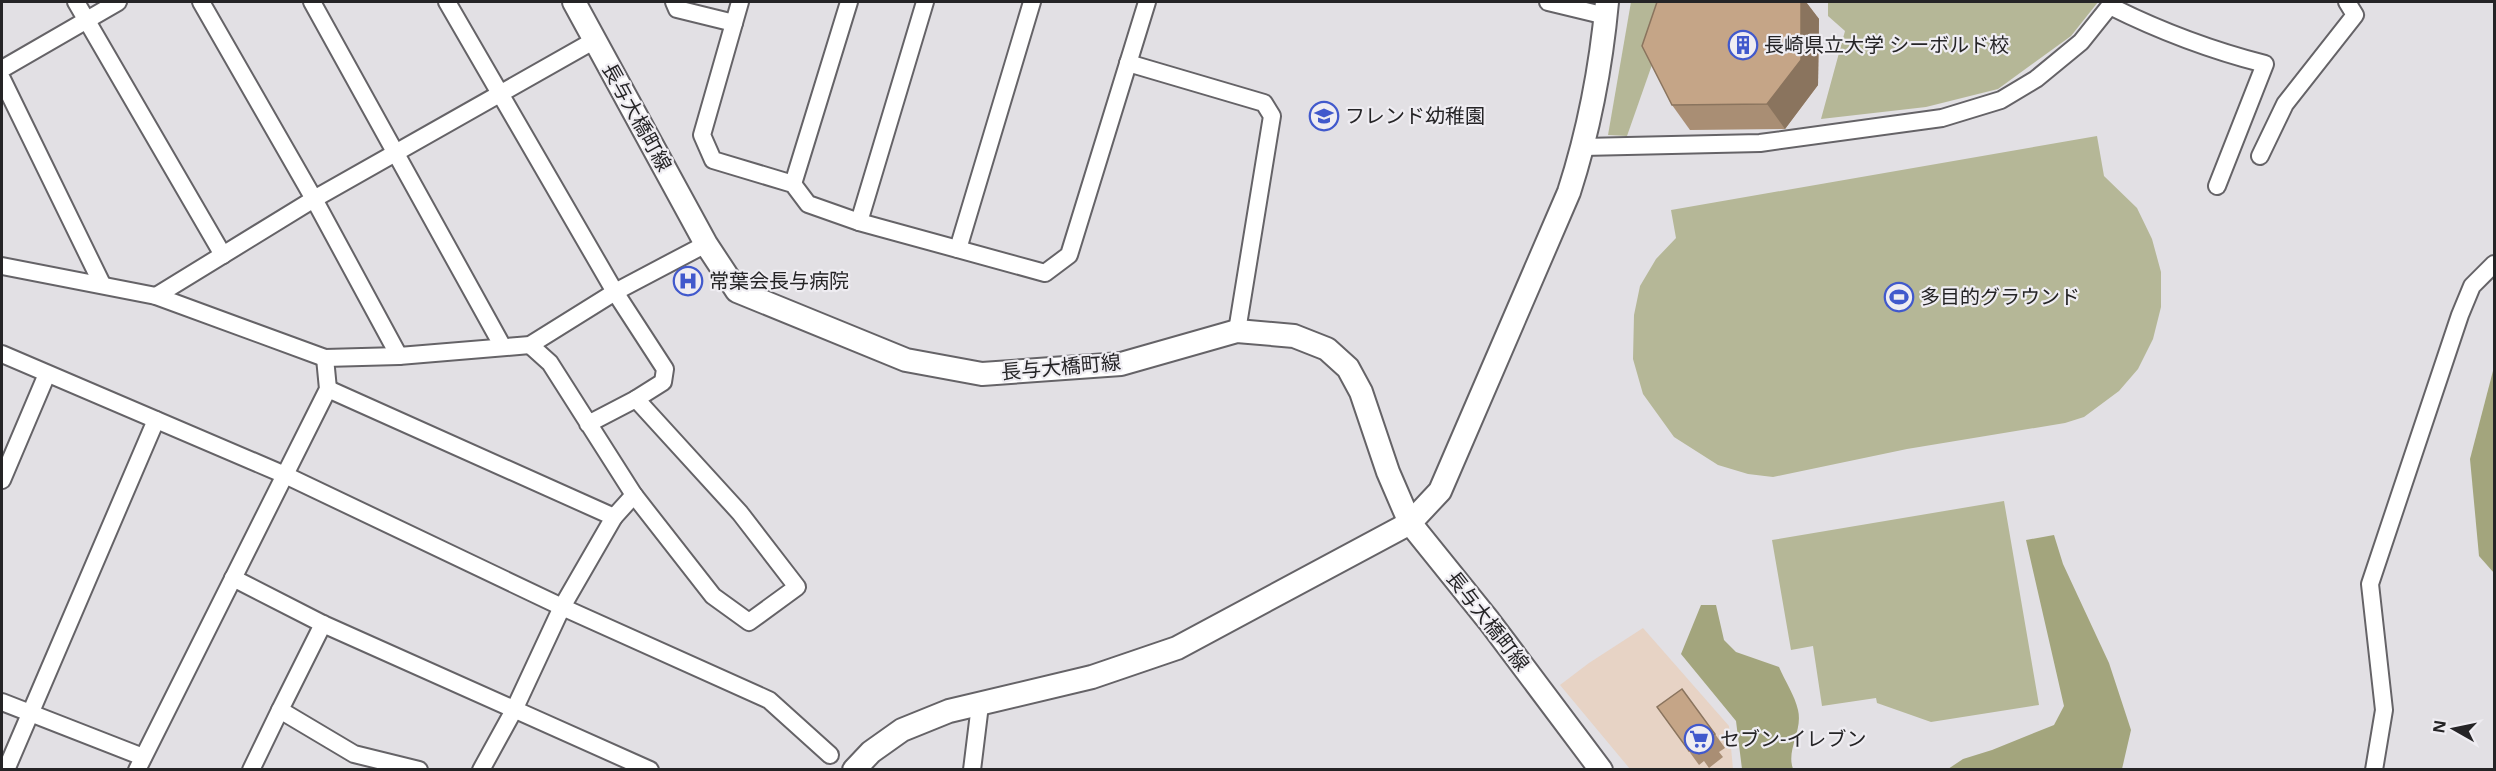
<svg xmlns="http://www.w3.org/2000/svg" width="2496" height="771" font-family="'Noto Sans','Noto Sans JP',sans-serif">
  <rect width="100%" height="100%" fill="#e2e0e4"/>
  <!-- commercial -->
  <path fill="#e7d3c5" d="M1643 628 1729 726 1733 769H1630L1560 685 1589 663Z"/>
  <!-- green -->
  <g fill="#b5b797">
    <path d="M1631 2H1674L1627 136 1608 135Z"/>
    <path d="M1828 2H2098L2071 36 1998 89 1926 107 1821 119 1845 31 1828 16Z"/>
    <path d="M2097 136 2104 176 2137 208 2152 239 2161 272V307L2153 339 2138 369 2119 391 2084 417 2065 423 1907 449 1773 477 1748 474 1718 465 1674 437 1643 394 1633 359 1634 315 1640 286 1656 259 1676 238 1671 210Z"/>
    <path d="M2004 501 2039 705 1931 722 1877 703 1876 698 1822 706 1813 646 1791 650 1772 540Z"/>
  </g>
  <!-- forest -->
  <g fill="#a3a57d">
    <path d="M2494 367V573L2479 556 2470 459Z"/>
    <path d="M2054 535 2063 564 2109 663 2131 730 2122 769H1948L1963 759 1992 750 2054 725 2064 706 2026 540Z"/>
    <path d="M1701 605H1716L1724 640 1736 652 1779 667C1785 681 1795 696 1798 710 1803 731 1786 749 1793 769H1742L1736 721 1681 654Z"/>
  </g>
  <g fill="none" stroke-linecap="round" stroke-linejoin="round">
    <!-- street casing -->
    <g stroke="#656367" stroke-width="20">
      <g id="street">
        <path d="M76 2 223 255"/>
        <path d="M201 2 314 199 399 356"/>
        <path d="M312 2 503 347"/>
        <path d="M447 2 615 292 665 369 663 382 636 399"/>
        <path d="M674 2 677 9 734 23"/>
        <path d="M740 2 702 135 713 160 793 184 808 204 859 222 1045 273 1069 255 1147 2"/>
        <path d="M1548 2 1606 16"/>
        <path d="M2110 6C2160 31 2210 50 2265 64L2217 186"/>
        <path d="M1128 63 1264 103 1272 116 1237 331"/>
        <path d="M2 69 118 2"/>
        <path d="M2 79 102 284"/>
        <path d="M1583 147 1760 143 1942 118 2001 100 2036 79 2081 42 2113 2"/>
        <path d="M2260 156 2285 104 2355 15 2347 2"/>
        <path d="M793 184 849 2"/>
        <path d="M859 222 925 2"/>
        <path d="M958 249 1032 2"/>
        <path d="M2 266 156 296 325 358 399 356 530 345 615 292 706 244"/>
        <path d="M156 296 314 199 595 40"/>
        <path d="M530 345 550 363 634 495 713 596 749 622 797 587 740 513 636 399 588 424"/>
        <path d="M2 354 285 475 562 607 769 700 830 755"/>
        <path d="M328 389 614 517 634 495"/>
        <path d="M2 480 47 374"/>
        <path d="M233 578 323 624 650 770"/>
        <path d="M323 624 280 710 354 754 419 770"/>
        <path d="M2 702 143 757"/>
        <path d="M6 770 156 420"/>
        <path d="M137 770 328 389 325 358"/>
        <path d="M251 770 280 710"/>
        <path d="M481 770 514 710 562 607 614 517"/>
        <path d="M972 770 980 705"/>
        <path d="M2374 770 2384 710 2370 584 2460 315 2472 286 2494 264"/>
      </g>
    </g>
    <!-- secondary casing -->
    <g stroke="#656367" stroke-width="26">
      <g id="secondary">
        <path d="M574 2 706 244 737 291 906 360 982 374 1121 364 1237 331 1294 336 1327 349 1348 368 1361 392 1388 472 1410 523 1489 621 1601 770"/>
        <path d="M854 770 871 752 902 730 949 711 1092 677 1177 648 1410 523 1440 491 1569 192C1589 130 1601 67 1607 2"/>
      </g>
    </g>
    <!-- street -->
    <use href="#street" stroke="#fff" stroke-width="16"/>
    <!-- secondary -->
    <use href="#secondary" stroke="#fff" stroke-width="22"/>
  </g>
  <!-- wall -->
  <g fill="#a98e74">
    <path d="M1806 2 1819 19 1818 85 1785 129 1690 130 1672 105Z"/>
    <path d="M1657 707 1715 734 1725 748 1719 752 1723 757 1709 768 1704 761 1699 765Z"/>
  </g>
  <!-- shaded-wall -->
  <path fill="#8a745e" d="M1801 2H1806L1819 19 1818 85 1785 129 1767 104Z"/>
  <!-- building -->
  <g fill="#c5a587" stroke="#8a745e" stroke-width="1.5">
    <path d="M1657 2H1801V60L1767 104 1672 105 1642 46Z"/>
    <path d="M1682 689 1715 734 1709 738 1713 743 1699 754 1694 747 1689 751 1657 707Z"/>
  </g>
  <!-- icons -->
  <defs>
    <g id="building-ring" transform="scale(1.5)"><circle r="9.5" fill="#efedf2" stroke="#4159cc" stroke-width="1.5"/><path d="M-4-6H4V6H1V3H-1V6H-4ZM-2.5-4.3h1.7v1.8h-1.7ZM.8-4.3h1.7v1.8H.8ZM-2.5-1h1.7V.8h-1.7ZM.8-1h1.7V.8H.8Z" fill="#4159cc"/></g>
    <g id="school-ring" transform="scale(1.5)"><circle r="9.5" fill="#efedf2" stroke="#4159cc" stroke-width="1.5"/><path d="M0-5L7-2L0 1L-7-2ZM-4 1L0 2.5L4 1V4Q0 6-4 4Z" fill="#4159cc"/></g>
    <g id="hospital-ring" transform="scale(1.5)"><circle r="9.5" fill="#efedf2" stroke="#4159cc" stroke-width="1.5"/><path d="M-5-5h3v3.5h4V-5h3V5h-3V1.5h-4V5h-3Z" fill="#4159cc"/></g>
    <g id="stadium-ring" transform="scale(1.5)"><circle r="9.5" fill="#efedf2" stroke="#4159cc" stroke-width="1.5"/><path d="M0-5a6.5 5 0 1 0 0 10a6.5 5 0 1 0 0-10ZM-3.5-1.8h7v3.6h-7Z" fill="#4159cc"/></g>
    <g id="supermarket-ring" transform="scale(1.5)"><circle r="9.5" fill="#efedf2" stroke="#4159cc" stroke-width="1.5"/><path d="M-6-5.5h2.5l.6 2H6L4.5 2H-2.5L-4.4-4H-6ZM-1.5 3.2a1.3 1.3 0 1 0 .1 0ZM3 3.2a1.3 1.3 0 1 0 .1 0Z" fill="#4159cc"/></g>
  </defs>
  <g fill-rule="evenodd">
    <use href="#building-ring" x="1743" y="45"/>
    <use href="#school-ring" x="1324" y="116"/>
    <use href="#hospital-ring" x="688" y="281"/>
    <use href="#stadium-ring" x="1899" y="297"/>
    <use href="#supermarket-ring" x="1699" y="739"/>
  </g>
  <g text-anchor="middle" stroke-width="4.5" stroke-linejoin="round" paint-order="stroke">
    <!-- poi labels -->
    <g font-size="20" fill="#252426" stroke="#efedf2" text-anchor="start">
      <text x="1764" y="52">長崎県立大学 シーボルド校</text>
      <text x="1345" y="123">フレンド幼稚園</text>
      <text x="709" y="288">常葉会長与病院</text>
      <text x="1920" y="304">多目的グラウンド</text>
      <text x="1720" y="746">セブン-イレブン</text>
    </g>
    <!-- street labels -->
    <g font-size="20" fill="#252426" stroke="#efedf2">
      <text transform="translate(637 117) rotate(61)" y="7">長与大橋町線</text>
      <text transform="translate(1061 367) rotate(-5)" y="7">長与大橋町線</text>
      <text transform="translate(1488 621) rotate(52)" y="7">長与大橋町線</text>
    </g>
  </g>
  <!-- border -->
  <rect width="2496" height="771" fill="none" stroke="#252426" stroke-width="6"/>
  <!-- north arrow -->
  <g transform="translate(2454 729) rotate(279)" stroke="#efedf2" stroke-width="4.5" paint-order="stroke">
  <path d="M0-4.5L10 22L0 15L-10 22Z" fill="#252426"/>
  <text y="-9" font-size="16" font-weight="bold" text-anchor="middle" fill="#252426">N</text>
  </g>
</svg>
